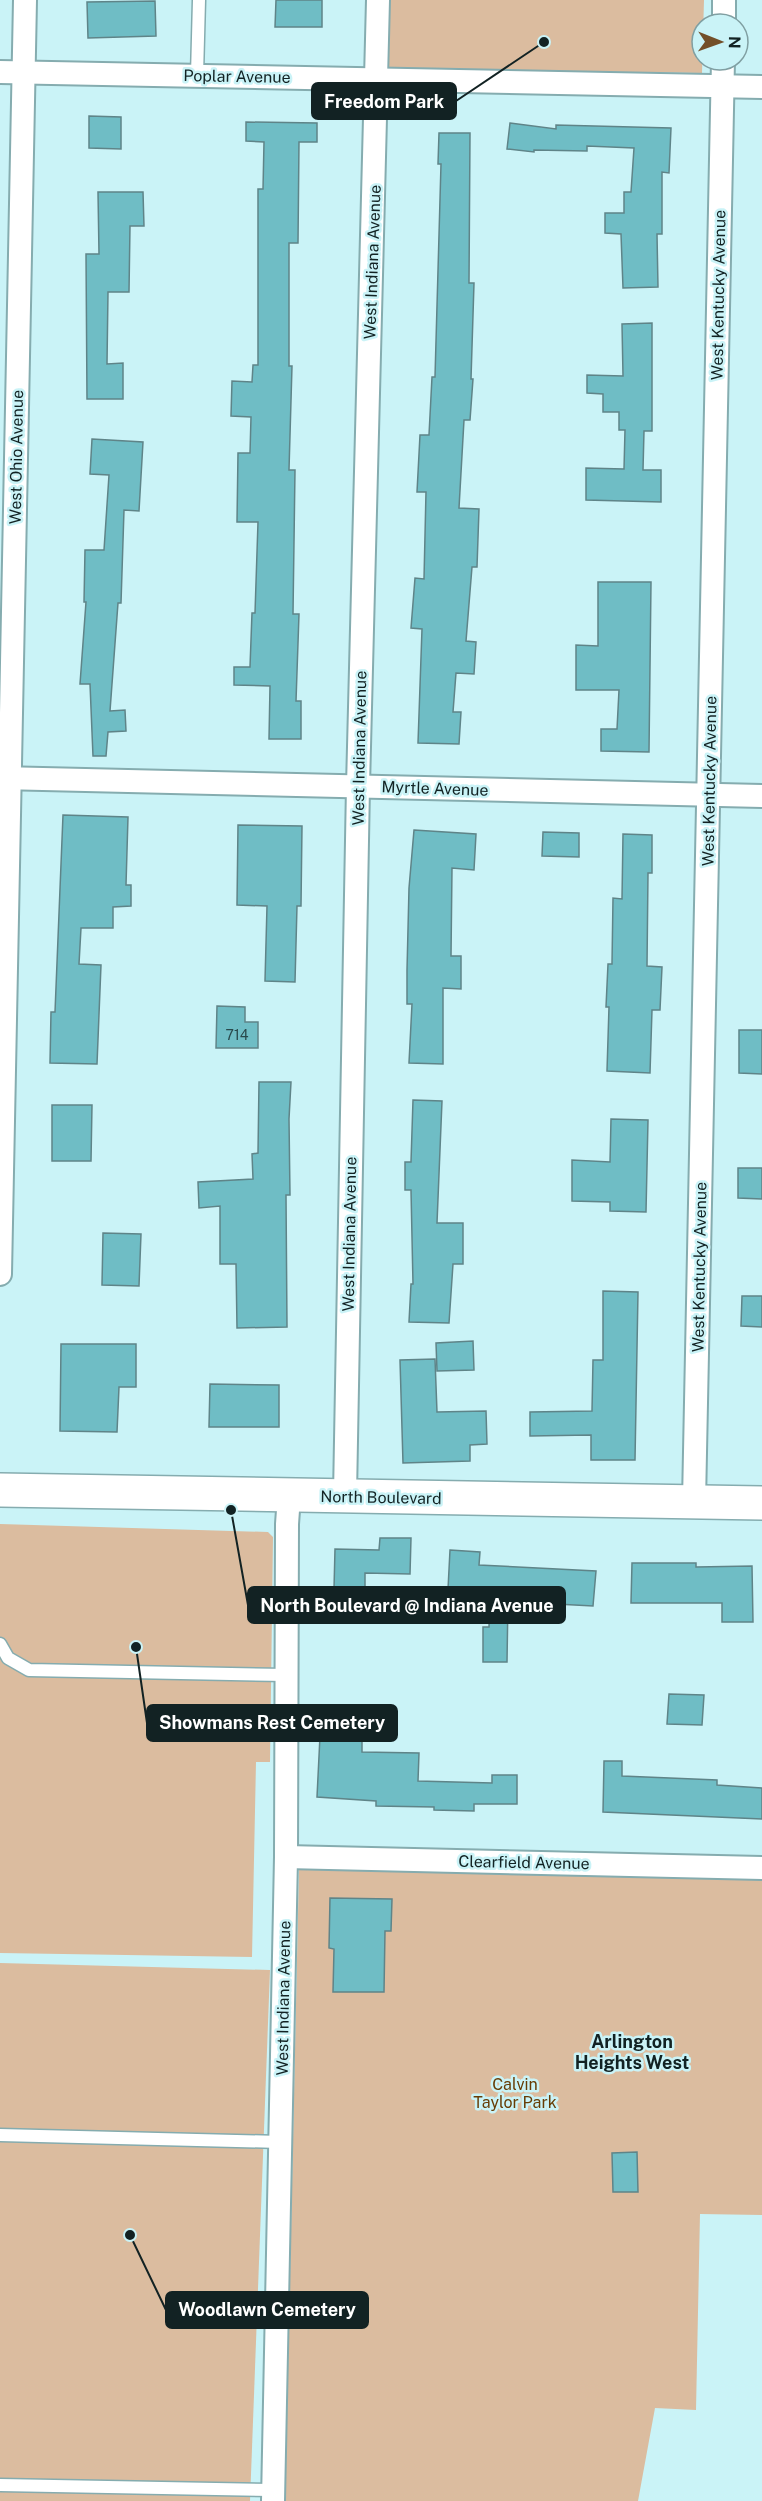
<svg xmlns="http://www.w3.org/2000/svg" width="762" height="2501" font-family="'Public Sans',sans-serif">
  <rect width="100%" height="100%" fill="#caf3f7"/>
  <!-- green -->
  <g fill="#dbbc9f">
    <path d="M386 0H704L702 73 385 69Z"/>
    <path d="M0 1524 268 1532 273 1537 270 1762H256L252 1957 0 1953Z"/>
    <path d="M299 1869 762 1877V2215L700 2214 696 2410 655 2408 638 2501H285Z"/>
    <path d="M0 1963 270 1970 250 2501H0Z"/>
  </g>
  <!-- building -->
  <g fill="#6fbdc5" stroke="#5f8488" stroke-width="1.5">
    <path d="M276 0H322V27H275Z"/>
    <path d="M155 1 156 36 88 38 87 2Z"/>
    <path d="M89 116 121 117V149L89 148Z"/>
    <path d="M246 122 317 123V142H299L298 243H289V366H292L289 470H295L293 614H299L296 701H301V739H269L270 686 234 685V667H250L252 613H255L258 522H237L238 453H250L251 417 231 416 232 381 252 382 253 365H258V189H263L264 142 246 141Z"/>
    <path d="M510 123 556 129V125L671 128 669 173 662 172V234H657L658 287 623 288 621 234 605 233V213H624V192H631L634 148 587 146V151L534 150V152L507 149Z"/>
    <path d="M439 133H470L469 283H474L471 379H473L470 420H464L459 508 479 509 477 567H472L466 641 476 642 474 674 456 673 453 712H461L459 744 418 743 422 629 411 628 415 578 424 579 426 492H417L420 435H429L432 377H435L441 164H438Z"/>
    <path d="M98 192H143L144 226H130L129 292H108L107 364 123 363V399H87L86 254H99Z"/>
    <path d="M652 323V431H644L643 470H661V502L586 500V468L624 469 625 430H619V412H603V394L587 393V375L623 376 622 324Z"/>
    <path d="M92 439 143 442 139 511 124 510 121 603H118L110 711 125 710 126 731 108 732 106 756H93L90 684H80L86 602H84L85 550H104L109 475 90 474Z"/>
    <path d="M598 582H651L649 752 601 751V729H617L619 690H576V645L598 646Z"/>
    <path d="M63 815 128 817 126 885H131V906L113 907V928H81L79 964 101 965 97 1064 50 1063 51 1012H55Z"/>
    <path d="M238 825 302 826 301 906H297L295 982 265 981 267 906 237 905Z"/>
    <path d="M414 830 476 834 474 870 452 868 451 956H461V989L443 988V1064L409 1063 412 1004H407V970L409 888Z"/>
    <path d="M543 832 579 833V857L542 856Z"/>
    <path d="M623 834 652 835V873H648L647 966 662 967 660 1010H652L650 1073 607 1071 609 1007H606L608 964H612L613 898 622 899Z"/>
    <path d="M217 1006 245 1007V1022H258V1048H216Z"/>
    <path d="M739 1030H762V1074L739 1073Z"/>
    <path d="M259 1082H291L289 1119 290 1195H286L287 1327 237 1328 236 1264H220V1206L199 1208 198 1182 253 1179 252 1154 258 1153Z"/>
    <path d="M413 1100 442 1101 437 1223H463V1264H453L449 1323 409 1322 411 1284H413L411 1190H405V1162H411Z"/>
    <path d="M52 1105H92L91 1161H52Z"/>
    <path d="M611 1119 648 1120 646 1212 610 1211V1202L572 1201V1160L610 1162Z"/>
    <path d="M738 1168H762V1199L738 1198Z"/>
    <path d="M103 1233 141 1234 139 1286 102 1285Z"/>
    <path d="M603 1291 638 1292 635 1460H591V1435L530 1436V1412L592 1411 593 1360H603Z"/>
    <path d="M742 1296H762V1327L741 1326Z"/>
    <path d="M473 1341 474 1370 437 1371 436 1343Z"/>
    <path d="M61 1344H136V1387H119L117 1432 60 1431Z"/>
    <path d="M435 1359 437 1412 486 1411 487 1444 470 1445V1461L403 1463 400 1360Z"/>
    <path d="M210 1384 279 1385V1427H209Z"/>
    <path d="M380 1538H411L410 1574 365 1573V1589H334L335 1549 379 1550Z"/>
    <path d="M450 1550 480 1552 479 1565 596 1571 593 1606 556 1604V1600L508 1599 507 1662H483V1627H489L490 1591 448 1589Z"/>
    <path d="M632 1563H696V1567L752 1566 753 1622H722V1603H631Z"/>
    <path d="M669 1694 704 1695 702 1725 667 1724Z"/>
    <path d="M320 1736 362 1738V1752L419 1753 418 1781 492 1783V1775H517V1804H474V1811L434 1810V1807L376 1806V1801L317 1797Z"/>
    <path d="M604 1761H622V1776L717 1780V1785L762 1788V1819L603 1812Z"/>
    <path d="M330 1898 392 1899 391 1931H385L384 1992H333L334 1949 329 1948Z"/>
    <path d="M637 2152 638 2192H613L612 2153Z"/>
  </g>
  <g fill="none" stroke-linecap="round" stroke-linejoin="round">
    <!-- lane casing -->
    <g stroke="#85acaf" stroke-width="15">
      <g id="lane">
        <path d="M197 75 199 0"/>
        <path d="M0 1644 8 1658 29 1670 286 1675"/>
        <path d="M0 2135 280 2142"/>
        <path d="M0 2485 273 2490"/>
      </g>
    </g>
    <!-- street casing -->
    <g stroke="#85acaf" stroke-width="26">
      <g id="street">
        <path d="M724 24V0"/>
        <path d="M0 72 762 87"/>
        <path d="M0 778 762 796"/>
        <path d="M0 1274 25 0"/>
        <path d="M345 1495 358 786 378 0"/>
        <path d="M694 1502 723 60"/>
        <path d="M286 1857 762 1868"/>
        <path d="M273 2501 286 1857 287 1524 289 1496"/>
      </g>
    </g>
    <!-- secondary casing -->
    <g stroke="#85acaf" stroke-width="36">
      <path id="secondary" d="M0 1490 762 1503"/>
    </g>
    <!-- lane -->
    <use href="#lane" stroke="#fff" stroke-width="12"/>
    <!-- street -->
    <use href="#street" stroke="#fff" stroke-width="22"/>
    <!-- secondary -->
    <use href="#secondary" stroke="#fff" stroke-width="33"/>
  </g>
  <g text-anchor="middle" stroke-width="5" stroke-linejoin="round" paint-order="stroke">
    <!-- number labels -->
    <g font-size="14" fill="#29494c">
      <text x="237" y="1040">714</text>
    </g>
    <!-- street labels -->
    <g font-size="16" fill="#122223" stroke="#caf3f7">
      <text transform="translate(237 76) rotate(1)" y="6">Poplar Avenue</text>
      <text transform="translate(372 262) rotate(-88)" y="6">West Indiana Avenue</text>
      <text transform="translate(718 295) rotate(-89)" y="6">West Kentucky Avenue</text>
      <text transform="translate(16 457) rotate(-89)" y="6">West Ohio Avenue</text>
      <text transform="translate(359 748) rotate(-89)" y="6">West Indiana Avenue</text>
      <text transform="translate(709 781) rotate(-89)" y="6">West Kentucky Avenue</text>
      <text transform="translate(435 788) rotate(2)" y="6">Myrtle Avenue</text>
      <text transform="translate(349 1234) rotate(-89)" y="6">West Indiana Avenue</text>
      <text transform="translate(699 1267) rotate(-89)" y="6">West Kentucky Avenue</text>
      <text transform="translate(381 1497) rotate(1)" y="6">North Boulevard</text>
      <text transform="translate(524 1862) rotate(1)" y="6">Clearfield Avenue</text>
      <text transform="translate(283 1998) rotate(-89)" y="6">West Indiana Avenue</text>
    </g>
    <!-- park labels -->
    <g font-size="16" fill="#673c04" stroke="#caf3f7">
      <text x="515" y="2090">Calvin<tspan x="515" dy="18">Taylor Park</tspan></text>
    </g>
    <!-- neighbourhood labels -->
    <g font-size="18" font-weight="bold" fill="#122223" stroke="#caf3f7">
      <text x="632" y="2048">Arlington<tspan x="632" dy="21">Heights West</tspan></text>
    </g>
  </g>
  <!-- callouts -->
  <path fill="none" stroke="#122223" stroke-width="2" d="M544 42L456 101M231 1510L248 1605M136 1647L147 1723M130 2235L166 2310"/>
  <g fill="#122223" stroke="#caf3f7" stroke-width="2">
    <circle cx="544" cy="42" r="6"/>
    <circle cx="231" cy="1510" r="6"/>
    <circle cx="136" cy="1647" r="6"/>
    <circle cx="130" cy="2235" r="6"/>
  </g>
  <g fill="#122223" stroke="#122223" stroke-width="2">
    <rect x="312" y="83" width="144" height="36" rx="6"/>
    <rect x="248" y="1587" width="317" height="36" rx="6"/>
    <rect x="147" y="1705" width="250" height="36" rx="6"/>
    <rect x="166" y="2292" width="202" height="36" rx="6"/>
  </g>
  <g font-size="18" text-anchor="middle" font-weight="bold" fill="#fff">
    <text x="384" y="108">Freedom Park</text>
    <text x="407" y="1612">North Boulevard @ Indiana Avenue</text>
    <text x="272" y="1729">Showmans Rest Cemetery</text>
    <text x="267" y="2316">Woodlawn Cemetery</text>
  </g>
  <!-- north arrow -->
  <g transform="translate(720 42) rotate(91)"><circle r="28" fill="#caf3f7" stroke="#809fa2" stroke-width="1.5"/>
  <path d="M0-4.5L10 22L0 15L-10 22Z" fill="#734f29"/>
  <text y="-9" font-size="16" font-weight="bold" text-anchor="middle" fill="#122223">N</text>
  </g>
</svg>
